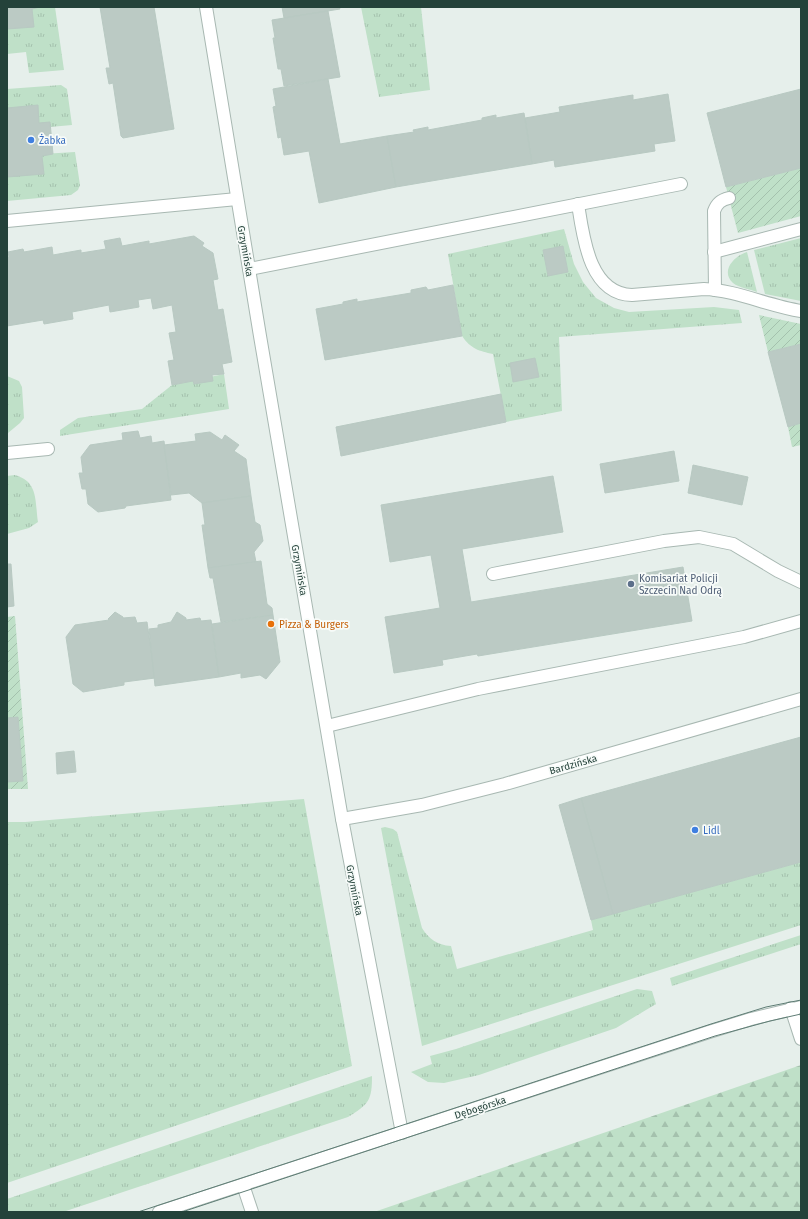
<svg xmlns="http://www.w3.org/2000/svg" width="808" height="1219" font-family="'Fira Sans',sans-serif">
  <defs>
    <pattern id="grass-tufts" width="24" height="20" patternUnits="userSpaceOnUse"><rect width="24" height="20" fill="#bfe0c8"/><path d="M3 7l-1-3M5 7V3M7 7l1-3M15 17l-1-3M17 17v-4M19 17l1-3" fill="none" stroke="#a4c1ad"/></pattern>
    <pattern id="forest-firs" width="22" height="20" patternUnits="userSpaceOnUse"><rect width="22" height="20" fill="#bfe0c8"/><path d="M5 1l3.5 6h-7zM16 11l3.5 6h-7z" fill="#a4c1ad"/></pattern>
    <pattern id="garden-furrows" width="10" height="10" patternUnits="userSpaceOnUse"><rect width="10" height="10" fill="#bfe0c8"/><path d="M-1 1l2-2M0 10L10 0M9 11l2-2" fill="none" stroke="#a4c1ad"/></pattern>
  </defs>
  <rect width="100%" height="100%" fill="#e6efeb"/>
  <!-- grass -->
  <g fill="url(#grass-tufts)">
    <path d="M7 7H55L64 70 29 73 26 52 7 54Z"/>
    <path d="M361 7H421L430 90 379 97Z"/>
    <path d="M61 85 67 89 72 125 39 128 42 154 75 152 80 185 78 190 71 195 7 201V89Z"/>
    <path d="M564 229 574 264 583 282 596 298 614 308 629 312 714 307 739 310 742 323 559 337 562 411 506 422 493 354C479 351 471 349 462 336L448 254Z"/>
    <path d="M801 238V301L765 294 754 250Z"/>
    <path d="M747 252 757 292C750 289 739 288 733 283 720 271 734 256 747 252Z"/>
    <path d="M224 374 229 409 60 436V430L78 418 142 409 172 385Z"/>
    <path d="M7 376 19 381 22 387 24 418 20 423 8 433 7 443Z"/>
    <path d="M15 475C21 477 28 480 31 486 37 495 36 511 38 522L29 528 7 534V476Z"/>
    <path d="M304 799 352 1066 7 1183V822H25Z"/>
    <path d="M385 827 393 829 397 832 422 928C429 939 437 945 451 946L457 969 593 930 591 920 801 862V925L422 1046 381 828Z"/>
    <path d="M801 935V944L672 986 670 978Z"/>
    <path d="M637 989 652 991 656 1004 616 1028 479 1075 444 1083 428 1082 411 1072 432 1064 430 1056 456 1049Z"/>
    <path d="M372 1076C372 1100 369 1104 348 1117L63 1212H7V1199Z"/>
  </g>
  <!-- forest -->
  <path fill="url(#forest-firs)" d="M801 1065V1212H374Z"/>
  <!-- garden -->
  <g fill="url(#garden-furrows)">
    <path d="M801 168V216L738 233 726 187Z"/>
    <path d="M759 315 801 324V344L768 352Z"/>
    <path d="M801 423V445L792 447 788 427Z"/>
    <path d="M15 616 28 789H7V617Z"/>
  </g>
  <!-- building -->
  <g fill="#bbcac4" stroke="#b8c9c2">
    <path d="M7 7H40L32 9 34 27 7 29Z"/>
    <path d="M100 7H154L174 129 123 138 121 136 113 83 109 84 106 68H110Z"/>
    <path d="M282 7H339L340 9 284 18Z"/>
    <path d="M328 11 340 77 284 86 281 69H278L273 38H275L272 20Z"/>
    <path d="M328 79 340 144 387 136 396 187 319 203 309 151 284 155 281 137 278 138 273 107 276 106 273 89Z"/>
    <path d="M801 89V168L726 187 707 113Z"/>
    <path d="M668 94 675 141 654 144 655 151 555 167 554 160 532 164 525 118 560 112 559 107 633 95V100Z"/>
    <path d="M38 105 39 123 50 122 53 154 42 156 44 174 7 177V108Z"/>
    <path d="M524 113 532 164 396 187 387 136 414 132 413 130 428 127V130L482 120V118L496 115V118Z"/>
    <path d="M194 236 204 243 202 246 213 253 218 279 213 280 218 310 223 309 232 362 222 364 224 374 212 375 213 381 194 384 193 381 172 385 168 361 174 360 169 333 176 332 172 305 153 309 151 298 138 300 139 307 110 312 109 305 72 312 73 319 44 324 43 320 7 326V258L9 257 8 252 23 249 24 252 52 247 53 255 81 250V253L106 249 104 241 120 238 122 246 149 241V244Z"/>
    <path d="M563 246 568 272 548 276 543 250Z"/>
    <path d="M453 285 462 336 325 360 316 309 343 304V302L357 299V302L411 293V290L426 287 428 290Z"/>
    <path d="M801 344V423L788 427 768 352Z"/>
    <path d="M535 358 539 377 513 382 510 363Z"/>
    <path d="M501 394 506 422 341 456 336 427Z"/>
    <path d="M138 431 140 438 151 436 152 443 164 441 171 500 126 506 125 508 98 512 88 504 86 489H82L79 473H83L81 457 90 445 123 440 122 433Z"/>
    <path d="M210 432 222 440 225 435 239 445 234 451 246 459 251 496 202 503 189 493 171 495 164 445 196 441 195 434Z"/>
    <path d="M674 451 679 481 605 493 600 464Z"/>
    <path d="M693 465 748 477 742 505 688 493Z"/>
    <path d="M553 476 563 532 462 549 471 602 683 567 692 621 478 656 477 654 442 660 443 665 394 673 385 617 440 608 431 555 390 562 381 505Z"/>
    <path d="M251 496 255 522 260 525 263 541 254 552 256 562 208 568 202 525H205L202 503Z"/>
    <path d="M261 561 267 604 272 608 273 615 221 622 213 578H210L208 568Z"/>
    <path d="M7 564H11L14 606 7 607Z"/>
    <path d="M115 612 123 617V618L135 617 137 623 147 622 155 678 124 682V685L83 692 73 684 66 637 75 625 109 620 108 619Z"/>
    <path d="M177 612 186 618V620L200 618 201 621 211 620 219 677 155 686 149 629 158 628V625L171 622Z"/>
    <path d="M273 615 280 662 266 679 260 675 241 678V673L219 677 212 624Z"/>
    <path d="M18 717 23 781 7 782V718Z"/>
    <path d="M801 737V862L613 914 581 798Z"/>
    <path d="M74 751 76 772 57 774 56 753Z"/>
    <path d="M581 798 613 914 591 920 559 805Z"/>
  </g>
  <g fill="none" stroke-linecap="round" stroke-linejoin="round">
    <!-- service casing -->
    <g stroke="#a8b8b2" stroke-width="14">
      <g id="service">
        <path d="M578 204C583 236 589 294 632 295L704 289C735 290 769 306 801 311"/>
        <path d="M714 252 801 229"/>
        <path d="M715 290 714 211C717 203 721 200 729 198"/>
        <path d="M493 574 664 541 699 537 733 544 778 571 801 582"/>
        <path d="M327 726 478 689 744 637 801 621"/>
        <path d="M243 1185 252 1212"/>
      </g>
    </g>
    <!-- minor casing -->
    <g stroke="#a8b8b2" stroke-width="14">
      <g id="minor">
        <path d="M206 7 260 336 342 819 402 1133"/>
        <path d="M7 221 237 199"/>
        <path d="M249 269 681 184"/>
        <path d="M7 453 48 449"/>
        <path d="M342 819 422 805 505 784 801 699"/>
        <path d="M791 1008 801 1039"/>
      </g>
    </g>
    <!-- tertiary casing -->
    <g stroke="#a8b8b2" stroke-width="14">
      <path id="tertiary" d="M159 1212 709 1032 751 1019 801 1007"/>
    </g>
    <!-- service -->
    <use href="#service" stroke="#fff" stroke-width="12"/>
    <!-- minor -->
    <use href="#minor" stroke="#fff" stroke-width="12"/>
    <!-- tertiary -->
    <use href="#tertiary" stroke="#fff" stroke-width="12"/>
    <!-- tram -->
    <g stroke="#5f7d75" stroke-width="1">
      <path d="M138 1212 711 1024 766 1007 801 1000"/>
      <path d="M182 1212 715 1036 770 1021 801 1014"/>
    </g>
  </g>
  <!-- markers -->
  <g fill="#3f7fe0" stroke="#f7fbf9" stroke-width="1.5">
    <circle cx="31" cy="140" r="4"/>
    <circle cx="695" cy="830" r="4"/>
  </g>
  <circle fill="#5c6f8a" stroke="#f7fbf9" stroke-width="1.5" cx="631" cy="584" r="4"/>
  <circle fill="#e8710a" stroke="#f7fbf9" stroke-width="1.5" cx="271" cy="624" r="4"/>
  <g text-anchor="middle" stroke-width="3.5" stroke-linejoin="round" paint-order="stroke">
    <!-- shop labels -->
    <g font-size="10" fill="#366cbe" stroke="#f7fbf9" text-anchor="start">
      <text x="39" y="144">Żabka</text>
      <text x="703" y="834">Lidl</text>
    </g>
    <!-- street labels -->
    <g font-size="10" fill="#24423a" stroke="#f7fbf9">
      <text transform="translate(246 251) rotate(80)" y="4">Grzymińska</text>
      <text transform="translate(300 570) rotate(80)" y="4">Grzymińska</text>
      <text transform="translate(573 764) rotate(-16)" y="4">Bardzińska</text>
      <text transform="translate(355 890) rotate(79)" y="4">Grzymińska</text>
      <text transform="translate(480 1107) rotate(-18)" y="4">Dębogórska</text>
    </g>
    <!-- service labels -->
    <g font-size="10" fill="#4e5e75" stroke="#f7fbf9" text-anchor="start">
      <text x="639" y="582">Komisariat Policji<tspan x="639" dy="12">Szczecin Nad Odrą</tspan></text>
    </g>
    <!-- food labels -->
    <g font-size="10" fill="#c56008" stroke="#f7fbf9" text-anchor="start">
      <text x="279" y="628">Pizza &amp; Burgers</text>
    </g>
  </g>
  <!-- border -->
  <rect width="808" height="1219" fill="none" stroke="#24423a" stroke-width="16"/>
</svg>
